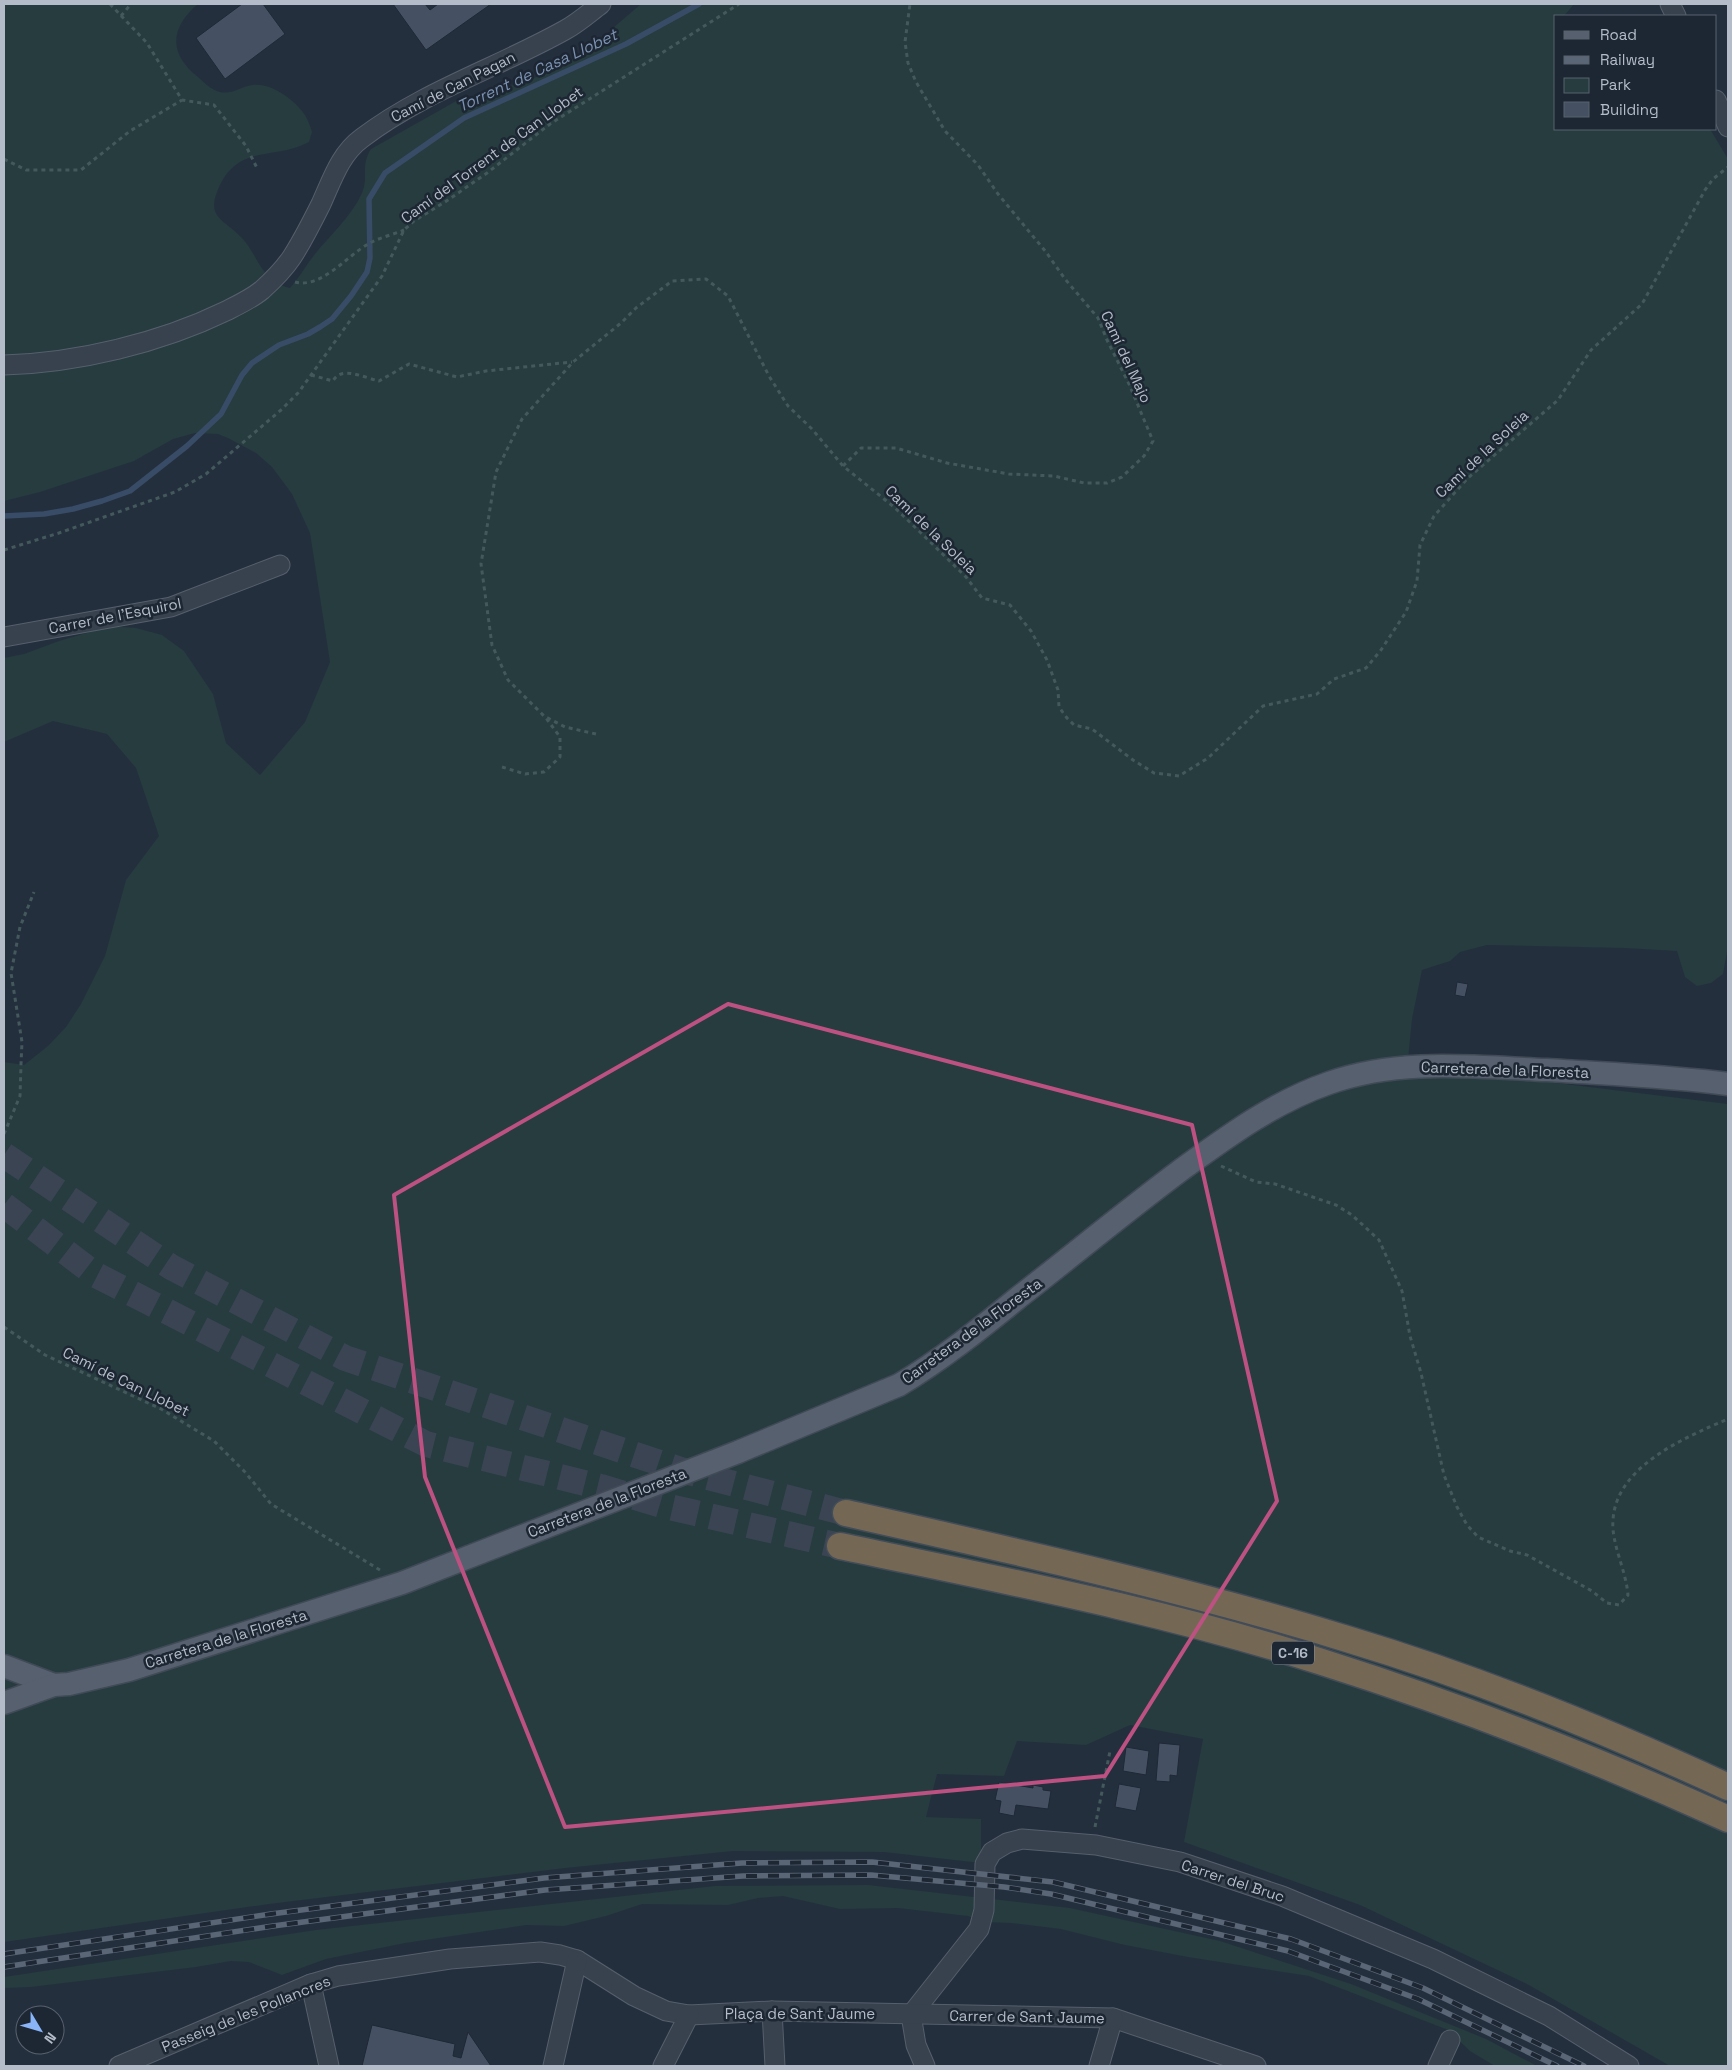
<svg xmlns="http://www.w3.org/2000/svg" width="1732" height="2070" font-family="'Space Grotesk',sans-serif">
  <rect width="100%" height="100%" fill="#242f3e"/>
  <!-- green -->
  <g fill="#263c3f">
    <path d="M4 4H198C170 28 168 53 198 77 204 82 211 90 220 92 232 95 242 86 253 85 270 83 292 98 302 111 307 117 310 125 312 132L309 142C276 160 240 144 220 185 205 217 221 217 241 237 259 256 260 280 290 288 299 278 306 265 315 254 331 234 351 217 362 193 369 176 360 166 371 149L458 100 490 93 534 78 565 64 593 45 641 4H1574L1564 16H1556V129H1710L1728 159V946L1723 974 1711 983 1697 986 1685 977 1677 951 1625 948 1487 945 1460 952 1450 961 1422 970 1412 1019 1407 1070 1516 1078 1728 1104V2066H1670L1527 1984 1360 1905 1184 1842 1203 1739 1130 1725 1086 1745 1017 1741 1004 1776 937 1774 926 1817 981 1819V1863L884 1852 733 1851 565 1868 269 1904 4 1942V1062L24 1065 48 1046 66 1027 81 1004 105 956 126 880 159 836 136 768 107 734 53 721 4 742V658L24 654 59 641 110 626 136 628 162 635 184 651 213 694 226 743 260 775 305 722 330 662 310 533 292 494 272 467 256 453 228 438 218 434 195 433 173 439 134 461 40 492 4 501Z"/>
    <path d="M868 1885 1070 1908 1220 1941 1351 1984 1486 2039 1537 2066H1495L1470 2051 1448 2030 1309 1976 1188 1957 1125 1945 1061 1929 1011 1923 985 1922 968 1916 898 1908 840 1909 783 1896 758 1898 728 1905 642 1904 606 1916 564 1926 526 1925 405 1943 326 1959 282 1975 249 1962 231 1961 196 1967 31 1987 4 1988V1977L316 1930 715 1886Z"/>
  </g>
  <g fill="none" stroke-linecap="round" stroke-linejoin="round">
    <!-- stream -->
    <path stroke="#394c67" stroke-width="5.5" d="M4 516 44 514 73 509 102 501 130 491 187 446 221 414 242 375 252 363 279 345 308 334 320 327 332 319 351 296 367 272 370 258 369 199 385 173 464 118 626 44 699 4"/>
  </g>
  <!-- building -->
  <g fill="#455162" stroke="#1f2835">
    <path d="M242 4H263L285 34 225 79 196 38Z"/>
    <path d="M393 4H425L430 10 438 4H491L426 50Z"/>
    <path d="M1457 982 1468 984 1465 997 1455 995Z"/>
    <path d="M1159 1743 1180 1745 1177 1776 1170 1775V1782L1156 1781Z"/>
    <path d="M1126 1747 1149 1751 1146 1775 1123 1771Z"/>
    <path d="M999 1782 1033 1788V1785L1043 1787V1790L1051 1791 1048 1809 1016 1805 1014 1816 999 1813 1001 1801 995 1800Z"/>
    <path d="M1119 1784 1141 1788 1136 1811 1115 1807Z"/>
    <path d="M372 2025 455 2044 453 2056 461 2058 468 2032 491 2066H362Z"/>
  </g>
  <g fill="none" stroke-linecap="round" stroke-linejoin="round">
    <!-- highway-tunnel -->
    <g stroke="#3a4453" stroke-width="26" stroke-dasharray="26 13" stroke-linecap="butt">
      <path d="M4 1155 171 1267 345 1358 681 1470 846 1513"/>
      <path d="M4 1205 96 1275 426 1444 601 1487 665 1506 840 1546"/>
    </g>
    <!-- minor casing -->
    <g stroke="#565f6c" stroke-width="21">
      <g id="minor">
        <path d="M1670 4 1676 16"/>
        <path d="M1716 100 1728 127"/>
        <path d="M4 365C77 363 160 343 226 311 238 305 251 299 262 290 272 281 284 269 292 257 303 240 312 222 321 204 332 180 340 154 362 138 424 91 497 68 565 30 578 23 589 13 601 4"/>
        <path d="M4 637 171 607 280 565"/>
        <path d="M311 1984 329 2066"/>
        <path d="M772 2011 775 2066"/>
        <path d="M911 2015 979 1929 984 1910 985 1864 992 1852 1007 1843 1022 1839 1096 1845 1180 1862 1282 1896 1433 1959 1549 2016 1629 2066"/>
        <path d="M911 2015 916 2045 925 2066"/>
        <path d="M119 2066 311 1984 338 1976 450 1959 540 1952 560 1955 577 1960 634 1996 666 2011 689 2015 772 2011 1113 2018 1256 2066"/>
        <path d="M553 2066 577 1960"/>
        <path d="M663 2066 689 2015"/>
        <path d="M1099 2066 1113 2018"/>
        <path d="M1438 2066 1450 2040"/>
      </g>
    </g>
    <!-- major casing -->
    <g stroke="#414a57" stroke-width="25">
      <g id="major">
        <path d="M4 1666 54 1685"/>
        <path d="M4 1703 54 1685 69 1684 129 1670 402 1583 738 1452 899 1385C941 1360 981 1328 1019 1297 1073 1255 1126 1211 1181 1170 1228 1136 1274 1102 1329 1083 1400 1058 1474 1067 1547 1070 1607 1074 1668 1076 1728 1084"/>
      </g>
    </g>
    <!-- highway casing -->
    <g stroke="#434c59" stroke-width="29">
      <g id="highway">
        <path d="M846 1513C1014 1551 1182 1588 1347 1639 1477 1678 1605 1730 1728 1787"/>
        <path d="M840 1546C1001 1580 1165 1611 1322 1662 1461 1706 1596 1759 1728 1819"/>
      </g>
    </g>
    <!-- path -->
    <g stroke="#44595c" stroke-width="3" stroke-dasharray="4 4" stroke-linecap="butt">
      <path d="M110 4 147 43 182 100 214 105 246 146 257 168"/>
      <path d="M121 16 131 4"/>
      <path d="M4 159 26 170H81L130 131 182 100"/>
      <path d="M295 282C321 289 347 256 368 244 378 238 392 235 404 230"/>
      <path d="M311 375 333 381C341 365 365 378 379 381L409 364 457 377 486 371 572 362"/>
      <path d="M843 466 861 448H896L947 463 1009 474 1054 476 1084 483H1107L1122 477 1144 456 1153 441 1129 384 1107 340 1098 318 1065 279 1046 252 998 194 978 165 945 131 916 82 908 63 905 42 910 4"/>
      <path d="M4 550 59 533 175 492 206 474 281 410 298 393 382 276 404 230 414 221 448 200 487 173 550 124 739 4"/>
      <path d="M596 734 565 727 544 716 508 680 492 645 481 564 496 472 522 419 573 362 621 323 636 308 672 281 706 279 728 296 769 376 788 406 812 429 843 466 894 507 919 531 966 577 982 598 1010 605 1031 631 1047 660 1058 690 1059 707 1067 718 1074 725 1092 729 1133 760 1154 773 1179 776 1208 758 1263 706 1317 694 1334 679 1366 668 1381 650 1406 612 1417 581 1420 545 1434 516 1468 478 1558 400 1591 350 1642 304 1705 190 1713 179 1728 167"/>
      <path d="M502 767 525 774 544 772 560 757V737L546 718"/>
      <path d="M4 1134 20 1096 21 1064 22 1042 11 973 20 927 34 892"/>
      <path d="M1221 1166 1256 1182 1275 1184 1336 1205 1352 1215 1379 1240 1402 1291 1410 1336 1421 1373 1444 1475 1457 1507 1467 1525 1478 1537 1510 1551 1527 1555 1592 1591 1607 1603 1619 1605 1628 1595C1626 1570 1611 1543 1613 1520 1616 1466 1686 1437 1728 1419"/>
      <path d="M4 1327 45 1355 161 1409 214 1441 245 1472 271 1504 380 1570"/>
      <path d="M1095 1827 1110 1751"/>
    </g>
    <!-- minor -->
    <use href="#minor" stroke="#38414e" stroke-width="19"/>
    <!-- major -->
    <use href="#major" stroke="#56606e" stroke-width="22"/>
    <!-- highway -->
    <use href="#highway" stroke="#746855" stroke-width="26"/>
    <!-- rail casing -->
    <g stroke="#5a6575" stroke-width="5.5">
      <g id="rail">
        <path d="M4 1954 271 1914 544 1878 742 1863 872 1862 1053 1882 1291 1939 1423 1988 1584 2066"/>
        <path d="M4 1967 273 1926 545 1890 743 1876 871 1875 1004 1887 1051 1894 1288 1951 1418 1999 1557 2066"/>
      </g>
    </g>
    <!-- rail -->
    <use href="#rail" stroke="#1d2633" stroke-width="4" stroke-dasharray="11" stroke-linecap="butt"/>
  </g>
  <!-- marked area -->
  <path fill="none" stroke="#bd5182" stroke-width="4" stroke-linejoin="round" d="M728 1004 1192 1125 1277 1501 1105 1776 565 1827 425 1477 394 1195Z"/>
  <g text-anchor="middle" stroke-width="5" stroke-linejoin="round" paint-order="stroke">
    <!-- shield labels -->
    <rect fill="#1d2633" stroke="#878f9c" stroke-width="1" x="1272" y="1641.5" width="42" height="23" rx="4"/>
    <g font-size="14" font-weight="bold" fill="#b4bcc9">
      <text x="1293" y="1658">C-16</text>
    </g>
    <!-- street labels -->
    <g font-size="15" fill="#b4bcc9" stroke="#1d2633">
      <text transform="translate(453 87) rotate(-27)" y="5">Camí de Can Pagan</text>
      <text transform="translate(492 155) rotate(-36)" y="5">Camí del Torrent de Can Llobet</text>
      <text transform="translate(1126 357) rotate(65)" y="5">Camí del Majo</text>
      <text transform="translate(1482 454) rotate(-43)" y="5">Camí de la Soleia</text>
      <text transform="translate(931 530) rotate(44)" y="5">Camí de la Soleia</text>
      <text transform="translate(115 616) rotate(-11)" y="5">Carrer de l'Esquirol</text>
      <text transform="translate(1505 1070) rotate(2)" y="5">Carretera de la Floresta</text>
      <text transform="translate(972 1331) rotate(-36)" y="5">Carretera de la Floresta</text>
      <text transform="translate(126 1382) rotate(26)" y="5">Camí de Can Llobet</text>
      <text transform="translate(607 1503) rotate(-21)" y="5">Carretera de la Floresta</text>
      <text transform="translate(226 1639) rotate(-17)" y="5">Carretera de la Floresta</text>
      <text transform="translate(1233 1881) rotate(18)" y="5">Carrer del Bruc</text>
      <text transform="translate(246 2014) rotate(-22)" y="5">Passeig de les Pollancres</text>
      <text x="800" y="2019">Plaça de Sant Jaume</text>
      <text transform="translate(1027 2017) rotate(1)" y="5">Carrer de Sant Jaume</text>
    </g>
    <!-- water labels -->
    <g font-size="16" font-style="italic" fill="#7c92b1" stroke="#1d2633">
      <text transform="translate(537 70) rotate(-25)" y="6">Torrent de Casa Llobet</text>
    </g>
  </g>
  <!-- border -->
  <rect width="1732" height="2070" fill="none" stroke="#b4bcc9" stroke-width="10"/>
  <!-- legend -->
  <rect x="1554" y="15" width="162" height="115" fill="#1d2633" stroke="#59626f"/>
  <rect x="1564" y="31" width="25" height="8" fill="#56606e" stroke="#59626f"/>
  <text x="1600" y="40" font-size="15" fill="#b4bcc9">Road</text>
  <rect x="1564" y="56" width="25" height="8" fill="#5a6575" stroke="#59626f"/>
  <text x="1600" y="65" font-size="15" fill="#b4bcc9">Railway</text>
  <rect x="1564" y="78" width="25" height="15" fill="#263c3f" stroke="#59626f"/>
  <text x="1600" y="90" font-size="15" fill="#b4bcc9">Park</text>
  <rect x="1564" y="102" width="25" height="15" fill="#455162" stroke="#59626f"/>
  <text x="1600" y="115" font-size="15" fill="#b4bcc9">Building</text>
  <!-- north arrow -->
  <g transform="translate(40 2030) rotate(128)"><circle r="24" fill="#1d2633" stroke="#59626f"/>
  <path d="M0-4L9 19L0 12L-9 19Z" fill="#8ab4f8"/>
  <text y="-8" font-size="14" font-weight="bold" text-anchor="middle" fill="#b4bcc9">N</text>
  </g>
</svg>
